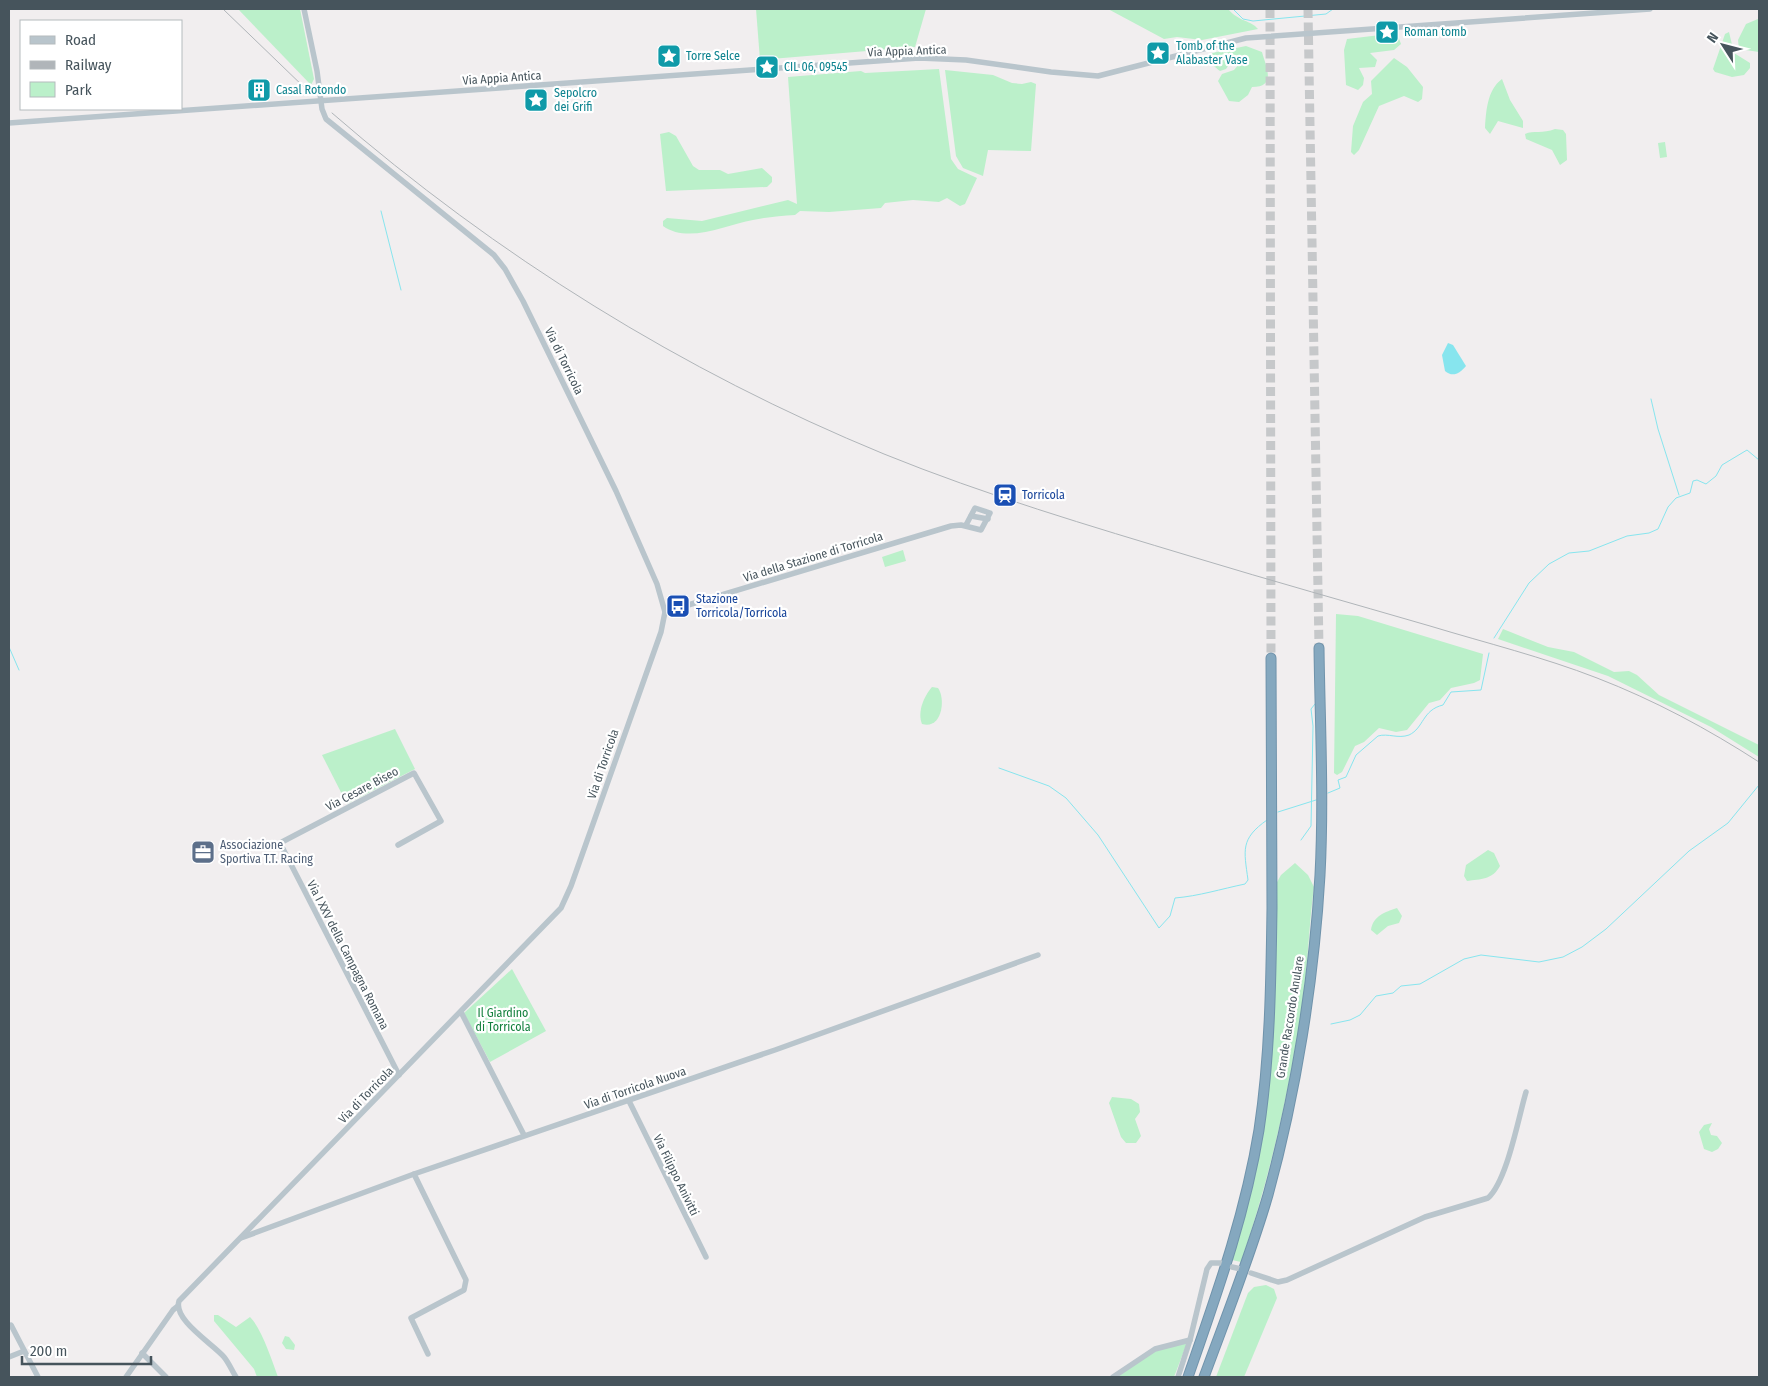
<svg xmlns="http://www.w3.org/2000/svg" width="1768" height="1386" font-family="'Fira Sans Condensed',sans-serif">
  <rect width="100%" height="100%" fill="#f1eeef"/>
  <!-- green -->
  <g fill="#bbf0ca">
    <path d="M238 9H300L314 79 311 85Z"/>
    <path d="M756 9H926L915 47 760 60Z"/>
    <path d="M1108 9H1228C1239 22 1251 20 1258 29L1202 40 1177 37 1164 39Z"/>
    <path d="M1758 19 1759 52 1739 49 1738 40 1746 24Z"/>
    <path d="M1729 32 1734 53 1750 63V68L1744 75 1732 77 1715 72 1713 69 1725 34Z"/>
    <path d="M1397 33 1401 44 1394 50 1370 53 1377 60 1375 67 1359 68 1364 78 1363 85 1358 90 1346 85 1344 50 1347 39Z"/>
    <path d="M1246 46 1262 52C1266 67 1277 87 1252 87L1248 95 1239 102 1229 101 1218 81 1222 74 1234 70 1239 64 1236 61 1231 62 1226 69 1220 71C1214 67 1208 61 1212 53Z"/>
    <path d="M1394 58 1407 67 1423 87 1422 99 1418 102 1404 96 1379 106 1359 150 1354 155 1351 152 1353 126 1363 102 1372 94 1371 81Z"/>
    <path d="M939 69 951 159 958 169 977 178 965 204 960 206 947 198 939 202 913 200 885 203 881 208 829 212 800 211 795 215C781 216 767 217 753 220 726 225 688 244 663 226V221L667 218 702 221 788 200 797 204 788 77 861 71 865 73Z"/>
    <path d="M945 70 993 75 1012 83 1022 84 1031 82 1036 84 1031 151 988 150 983 176 963 168 956 156Z"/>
    <path d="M1502 79 1510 100 1523 121V128L1498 121 1490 134 1485 128C1486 112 1487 90 1502 79Z"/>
    <path d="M1555 129 1563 130 1566 134 1567 160 1560 165 1552 150 1526 139 1525 134C1533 130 1543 134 1555 129Z"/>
    <path d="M669 132 676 136 693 166 699 170H720L728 174 762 168 772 177V182L767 187 666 191 660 134Z"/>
    <path d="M1665 142 1667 157 1660 158 1658 143Z"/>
    <path d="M903 550 906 561 885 567 882 557Z"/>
    <path d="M1336 614 1358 616 1483 654 1480 680 1474 683 1451 688 1440 700 1429 703 1407 730 1396 732 1379 728 1364 742 1355 746 1342 772 1337 775 1334 773Z"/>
    <path d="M1503 629 1548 647 1574 652 1614 672 1629 671 1637 675 1659 695 1759 745V757L1711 727 1608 676 1498 639Z"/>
    <path d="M932 687 938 688C946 699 942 730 922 724 917 712 924 696 932 687Z"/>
    <path d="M395 729 415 769 347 804 322 755Z"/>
    <path d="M1488 850 1494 853 1500 866C1492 880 1481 879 1467 881L1464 876 1466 865Z"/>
    <path d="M1295 863 1308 875 1314 887C1309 924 1308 962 1303 1000 1290 1089 1270 1177 1241 1262L1232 1260C1272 1132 1275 1015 1276 884L1281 875Z"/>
    <path d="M1397 908 1402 916 1399 923 1388 926 1377 935 1371 930C1373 916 1385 912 1397 908Z"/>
    <path d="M512 969 546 1031 490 1062 464 1013Z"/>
    <path d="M1112 1097 1131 1099 1139 1104 1140 1112 1135 1119 1141 1136 1136 1143H1126L1121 1137 1109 1103Z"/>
    <path d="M1712 1123 1709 1129 1711 1135 1717 1136 1722 1143 1718 1149 1712 1152 1704 1149 1699 1132 1704 1125Z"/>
    <path d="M1266 1285 1274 1289 1277 1298 1244 1377H1216L1248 1293 1254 1287Z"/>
    <path d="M214 1315H218L236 1327 250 1317C262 1329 272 1361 278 1377H257L254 1369 214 1321Z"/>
    <path d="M285 1336 289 1337 295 1345 294 1350 286 1349 282 1343Z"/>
    <path d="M1187 1343 1174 1377H1117L1155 1351Z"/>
  </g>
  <!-- water -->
  <path fill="#87e5ee" d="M1448 343 1453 345 1466 366C1460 373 1453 378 1445 371L1442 355Z"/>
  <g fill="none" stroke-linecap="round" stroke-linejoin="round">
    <!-- stream -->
    <g stroke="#87e5ee" stroke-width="1">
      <path d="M1233 9 1243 19 1253 21 1326 14 1333 9"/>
      <path d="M381 211 401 290"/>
      <path d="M1651 399 1658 429 1679 495"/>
      <path d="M1494 638 1529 583 1549 564 1569 553 1589 551 1627 536 1649 533 1658 529 1668 507 1676 498 1690 493 1693 481 1697 480 1706 484 1716 476 1722 465 1747 450 1759 460"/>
      <path d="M9 647 19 670"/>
      <path d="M999 768 1049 786 1066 798 1098 835 1159 928 1170 916 1175 898C1199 896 1221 889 1245 884L1248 880C1244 850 1240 839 1267 820"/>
      <path d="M1328 793 1340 788 1338 780 1346 777 1356 755 1378 736C1388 733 1398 739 1409 735 1424 728 1422 710 1443 705L1451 692 1481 690 1489 653"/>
      <path d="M1278 812 1316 800"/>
      <path d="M1301 840 1311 826 1313 726 1311 709 1315 704"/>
      <path d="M1331 1024 1350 1020 1360 1015 1376 996 1393 993 1401 986 1420 984 1464 959 1481 955 1539 962 1563 957 1582 947 1606 929 1689 851 1728 823 1759 785"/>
    </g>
    <!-- highway-tunnel -->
    <g stroke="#c6c8ca" stroke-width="9" stroke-dasharray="9 4.5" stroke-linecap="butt">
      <path d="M1270 9 1271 658"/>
      <path d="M1308 9 1319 648"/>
    </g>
    <!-- highway casing -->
    <g stroke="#7093ab" stroke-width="11">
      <g id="highway">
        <path d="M1188 1377C1216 1296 1245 1216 1259 1130 1270 1057 1271 983 1272 908 1272 825 1271 742 1271 658"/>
        <path d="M1204 1377C1226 1317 1250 1257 1268 1195 1296 1093 1314 980 1320 875 1324 799 1320 723 1319 648"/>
      </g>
    </g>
    <!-- minor -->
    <g stroke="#b9c5cc" stroke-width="5.5">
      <path d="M9 123 919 58 966 60 1051 72 1098 76 1246 38 1650 9"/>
      <path d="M971 516 988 519"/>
      <path d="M665 612 951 526 961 525 981 530 990 513 975 508 966 525"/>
      <path d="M398 845 441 821 414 773 280 843 399 1075"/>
      <path d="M461 1012 524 1135"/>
      <path d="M629 1101 706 1257"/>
      <path d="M414 1174 466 1280 464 1290 411 1318 428 1354"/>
      <path d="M241 1238 414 1174 775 1050 1038 955"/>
      <path d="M1232 1267 1241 1269"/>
      <path d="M1251 1273 1278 1282 1287 1280 1425 1217 1488 1198C1507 1181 1518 1119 1526 1092"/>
      <path d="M11 1325 38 1377"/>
      <path d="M142 1353 166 1377"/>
      <path d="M9 1357 24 1351"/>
      <path d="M126 1377 173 1310 178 1306"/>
      <path d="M236 1377C232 1371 229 1363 224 1357 213 1344 173 1320 179 1301L561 908 571 886 661 632 665 612 657 584 616 491 523 301 505 269 494 255 326 119 322 109 317 71 304 9"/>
      <path d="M1113 1377 1155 1349 1190 1340"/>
      <path d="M1178 1377 1190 1340 1207 1269 1211 1263H1221"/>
    </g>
    <!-- highway -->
    <use href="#highway" stroke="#85a8bf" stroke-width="9"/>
    <!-- rail -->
    <g stroke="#b0b5b9" stroke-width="1">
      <path d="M223 9 307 90"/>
      <path d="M332 113C497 256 682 371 884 454 985 495 1090 526 1193 557 1272 581 1351 603 1430 626 1486 643 1543 657 1597 678 1654 700 1708 729 1759 762"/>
    </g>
  </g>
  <!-- icons -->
  <defs>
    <g id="sight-square" transform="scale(1.25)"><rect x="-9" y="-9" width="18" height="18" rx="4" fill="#0f9aa8" stroke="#fff"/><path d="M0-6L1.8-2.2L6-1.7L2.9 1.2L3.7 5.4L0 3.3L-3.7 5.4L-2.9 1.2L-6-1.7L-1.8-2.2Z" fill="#fff"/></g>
    <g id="building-square" transform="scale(1.25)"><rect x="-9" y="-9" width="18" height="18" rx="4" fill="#0f9aa8" stroke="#fff"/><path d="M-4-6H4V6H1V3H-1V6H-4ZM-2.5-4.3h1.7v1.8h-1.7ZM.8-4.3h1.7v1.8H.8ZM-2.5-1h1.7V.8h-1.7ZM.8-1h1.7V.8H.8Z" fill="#fff"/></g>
    <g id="station-square" transform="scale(1.25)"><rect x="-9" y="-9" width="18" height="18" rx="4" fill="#1a4fb4" stroke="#fff"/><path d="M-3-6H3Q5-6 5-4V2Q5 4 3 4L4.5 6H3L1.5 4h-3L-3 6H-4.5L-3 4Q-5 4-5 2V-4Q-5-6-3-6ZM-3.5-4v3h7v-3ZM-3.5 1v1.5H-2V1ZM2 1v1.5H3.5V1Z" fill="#fff"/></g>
    <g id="bus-square" transform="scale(1.25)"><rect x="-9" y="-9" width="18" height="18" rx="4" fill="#1a4fb4" stroke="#fff"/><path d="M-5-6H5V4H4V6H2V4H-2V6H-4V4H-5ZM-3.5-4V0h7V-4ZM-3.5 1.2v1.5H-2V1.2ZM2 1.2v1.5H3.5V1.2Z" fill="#fff"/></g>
    <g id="office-square" transform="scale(1.25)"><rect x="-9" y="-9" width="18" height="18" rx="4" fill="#5c6f8a" stroke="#fff"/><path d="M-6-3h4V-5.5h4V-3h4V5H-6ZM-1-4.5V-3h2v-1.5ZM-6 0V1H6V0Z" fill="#fff"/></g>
  </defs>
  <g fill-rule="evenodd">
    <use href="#sight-square" x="1387" y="32"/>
    <use href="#sight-square" x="1158" y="53"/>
    <use href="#sight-square" x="669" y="56"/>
    <use href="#sight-square" x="767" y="67"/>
    <use href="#building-square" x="259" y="90"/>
    <use href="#sight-square" x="536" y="100"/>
    <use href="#station-square" x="1005" y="495"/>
    <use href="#bus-square" x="678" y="606"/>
    <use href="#office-square" x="203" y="852"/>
  </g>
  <g text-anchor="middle" stroke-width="4.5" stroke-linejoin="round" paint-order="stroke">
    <!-- culture labels -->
    <g font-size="12" fill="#0d838f" stroke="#fff" text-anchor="start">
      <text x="1404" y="36">Roman tomb</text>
      <text x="1176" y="50">Tomb of the<tspan x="1176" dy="14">Alabaster Vase</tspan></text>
      <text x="686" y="60">Torre Selce</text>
      <text x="784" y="71">CIL 06, 09545</text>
      <text x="276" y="94">Casal Rotondo</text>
      <text x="554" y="97">Sepolcro<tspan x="554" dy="14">dei Grifi</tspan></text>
    </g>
    <!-- street labels -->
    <g font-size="12" fill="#46545c" stroke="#fff">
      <text transform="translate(907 51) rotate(-2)" y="4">Via Appia Antica</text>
      <text transform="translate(502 78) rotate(-4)" y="4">Via Appia Antica</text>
      <text transform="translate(564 361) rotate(64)" y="4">Via di Torricola</text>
      <text transform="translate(813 557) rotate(-17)" y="4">Via della Stazione di Torricola</text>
      <text transform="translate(603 764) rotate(-71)" y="4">Via di Torricola</text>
      <text transform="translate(362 789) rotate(-28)" y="4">Via Cesare Biseo</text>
      <text transform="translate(348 955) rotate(63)" y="4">Via I XXV della Campagna Romana</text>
      <text transform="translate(1290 1017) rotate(-81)" y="4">Grande Raccordo Anulare</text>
      <text transform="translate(635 1088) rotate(-19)" y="4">Via di Torricola Nuova</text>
      <text transform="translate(366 1095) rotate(-46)" y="4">Via di Torricola</text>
      <text transform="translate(676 1175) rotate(64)" y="4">Via Filippo Anivitti</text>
    </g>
    <!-- transit labels -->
    <g font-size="12" fill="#164399" stroke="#fff" text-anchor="start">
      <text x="1022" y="499">Torricola</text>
      <text x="696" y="603">Stazione<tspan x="696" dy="14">Torricola/Torricola</tspan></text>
    </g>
    <!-- service labels -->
    <g font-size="12" fill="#4e5e75" stroke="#fff" text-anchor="start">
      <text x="220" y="849">Associazione<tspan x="220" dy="14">Sportiva T.T. Racing</tspan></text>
    </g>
    <!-- park labels -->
    <g font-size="12" fill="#14803e" stroke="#fff">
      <text x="503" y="1017">Il Giardino<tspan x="503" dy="14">di Torricola</tspan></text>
    </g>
  </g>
  <!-- border -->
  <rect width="1768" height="1386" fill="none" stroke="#46545c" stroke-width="20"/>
  <!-- legend -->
  <rect x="20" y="20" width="162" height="90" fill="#ffffff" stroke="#b5bbbe"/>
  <rect x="30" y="36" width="25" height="8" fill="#b9c5cc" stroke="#b5bbbe"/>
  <text x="65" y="45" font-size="15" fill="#46545c">Road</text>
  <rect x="30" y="61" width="25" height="8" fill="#b0b5b9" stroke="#b5bbbe"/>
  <text x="65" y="70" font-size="15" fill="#46545c">Railway</text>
  <rect x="30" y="82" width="25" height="15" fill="#bbf0ca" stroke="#b5bbbe"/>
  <text x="65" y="95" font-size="15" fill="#46545c">Park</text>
  <!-- north arrow -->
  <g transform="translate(1723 45) rotate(306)" stroke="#ffffff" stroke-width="4" paint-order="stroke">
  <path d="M0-4L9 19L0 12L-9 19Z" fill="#46545c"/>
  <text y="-8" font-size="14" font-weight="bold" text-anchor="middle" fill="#46545c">N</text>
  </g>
  <!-- scale -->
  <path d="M22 1356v8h129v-8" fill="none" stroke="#46545c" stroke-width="2.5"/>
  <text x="30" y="1356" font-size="15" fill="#46545c" stroke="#ffffff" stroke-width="4" paint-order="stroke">200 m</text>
</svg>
